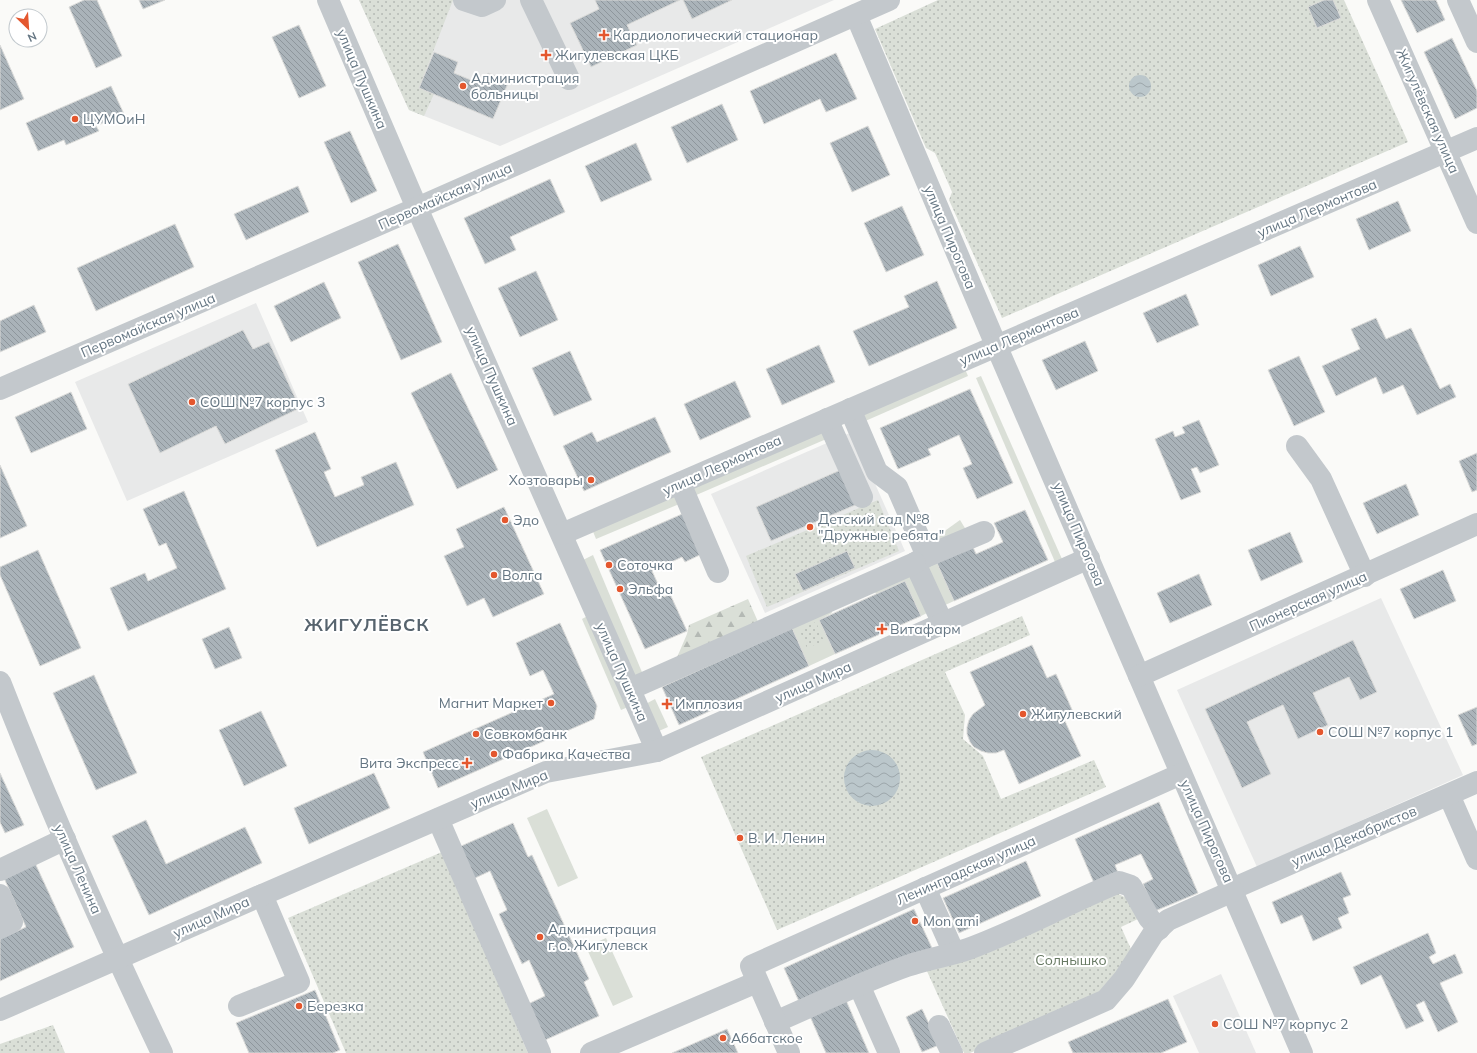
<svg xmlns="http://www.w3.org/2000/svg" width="1477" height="1053" font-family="Mulish,sans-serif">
  <defs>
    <pattern id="forest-firs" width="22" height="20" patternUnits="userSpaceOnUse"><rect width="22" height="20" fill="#dadfd7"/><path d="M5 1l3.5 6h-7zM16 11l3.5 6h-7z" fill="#b4b9b4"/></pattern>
    <pattern id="park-dots" width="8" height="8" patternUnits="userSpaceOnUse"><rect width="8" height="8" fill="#dadfd7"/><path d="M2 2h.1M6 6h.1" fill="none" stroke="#b4b9b4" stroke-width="1.8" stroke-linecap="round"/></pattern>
    <pattern id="water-waves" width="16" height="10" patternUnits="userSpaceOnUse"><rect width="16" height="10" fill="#bbc7cb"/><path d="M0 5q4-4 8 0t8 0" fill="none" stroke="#9ca6aa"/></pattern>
    <pattern id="building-back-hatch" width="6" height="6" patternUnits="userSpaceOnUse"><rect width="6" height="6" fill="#aab3b9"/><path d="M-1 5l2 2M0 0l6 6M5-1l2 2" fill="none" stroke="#8e969c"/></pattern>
  </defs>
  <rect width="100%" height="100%" fill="#fafaf8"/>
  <!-- built -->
  <g fill="#e8e9e9">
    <path d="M359 0H834L500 146 409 110Z"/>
    <path d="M256 303 308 422 127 501 75 382Z"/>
    <path d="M852 432 905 551 765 613 711 494Z"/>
    <path d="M1381 598 1463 775 1257 867 1177 690Z"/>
    <path d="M1221 974 1256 1053H1199L1173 996Z"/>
  </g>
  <!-- grass -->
  <g fill="#dadfd7">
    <path d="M964 367 968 376 863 422 860 413Z"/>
    <path d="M981 376 1062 559 1055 562 976 378Z"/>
    <path d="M827 427 831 437 694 496 690 486Z"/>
    <path d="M680 491 684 502 596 539 592 529Z"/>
    <path d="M960 520 968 533 928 543Z"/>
    <path d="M593 555 644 677 632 682 581 561Z"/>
    <path d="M936 561 954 601 943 606 924 567Z"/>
    <path d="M912 569 931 611 921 616 905 581 876 594 872 586Z"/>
    <path d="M829 606 832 613 819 620 835 654 809 666 792 628Z"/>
    <path d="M593 613 633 705 621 710 582 619Z"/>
    <path d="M655 699 668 727 652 734 640 707Z"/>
    <path d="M547 809 578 878 558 887 527 818Z"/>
    <path d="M606 938 633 997 613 1006 586 947Z"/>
  </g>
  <!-- forest -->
  <path fill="url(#forest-firs)" d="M748 599 759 624 675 662 687 634 689 625Z"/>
  <!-- park -->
  <g fill="url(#park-dots)">
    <path d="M359 0H453L419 88 434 94 424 116 409 110Z"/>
    <path d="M938 0H1344L1408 142 1002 318 949 200 952 192 935 153 926 148 875 29Z"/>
    <path d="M878 500 899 551 767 607 746 556Z"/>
    <path d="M1022 616 1030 635 945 672 965 715 963 739 983 756 1001 799 1094 760 1106 787 777 930 701 757Z"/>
    <path d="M816 622 824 641 807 648 799 629Z"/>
    <path d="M442 852 528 1053H346L288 918Z"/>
    <path d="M1113 891 1128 899 1138 919 1121 927 1131 949 1118 977 1091 1001 970 1053H964L926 969Z"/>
    <path d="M53 1025 65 1053H0V1044Z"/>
  </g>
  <!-- water -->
  <g fill="url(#water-waves)">
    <circle cx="1140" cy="86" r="11"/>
    <circle cx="872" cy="778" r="28"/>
  </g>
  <!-- building -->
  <g fill="url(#building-back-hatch)" stroke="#dcdcda">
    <path d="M84 0H97L122 56 96 68 69 7Z"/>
    <path d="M139 0H165L143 9Z"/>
    <path d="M595 0H680L627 25 637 45 591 67 570 23 599 9Z"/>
    <path d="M683 0H732L692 19Z"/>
    <path d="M1324 0H1333L1341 18 1317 28 1308 7Z"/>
    <path d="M1401 0H1436L1445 20 1417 33Z"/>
    <path d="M299 25 326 86 299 98 272 37Z"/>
    <path d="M1452 38 1477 91V108L1455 119 1424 52Z"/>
    <path d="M0 45 24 99 0 110Z"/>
    <path d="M434 52 458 62 454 73 483 85 488 73 509 81 493 119 419 88Z"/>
    <path d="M836 53 857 99 826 112 820 99 764 124 750 91Z"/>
    <path d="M111 86 124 114 96 126 99 131 66 145 64 140 38 151 26 123Z"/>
    <path d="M722 104 738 140 687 163 671 127Z"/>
    <path d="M868 126 890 175 852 192 830 143Z"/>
    <path d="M350 131 377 191 351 203 324 142Z"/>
    <path d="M636 143 652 180 601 202 585 166Z"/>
    <path d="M550 179 565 212 510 237 516 250 485 264 464 218Z"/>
    <path d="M298 186 309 212 246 240 234 214Z"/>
    <path d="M1398 201 1411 231 1369 250 1356 219Z"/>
    <path d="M902 206 924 255 886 272 864 223Z"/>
    <path d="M175 224 194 267 96 311 77 268Z"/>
    <path d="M398 244 442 342 401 360 358 262Z"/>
    <path d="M1300 246 1314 277 1271 296 1258 265Z"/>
    <path d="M536 271 558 320 520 337 498 288Z"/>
    <path d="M937 281 957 328 869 366 853 331 909 307 904 296Z"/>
    <path d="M324 282 341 318 291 342 274 306Z"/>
    <path d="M1186 294 1199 325 1157 343 1143 313Z"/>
    <path d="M34 305 46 332 0 352V321Z"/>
    <path d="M1376 318 1386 339 1411 328 1440 389 1450 384 1456 397 1417 415 1403 385 1383 394 1376 377 1336 396 1322 366 1360 349 1351 329Z"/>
    <path d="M243 330 253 349 269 342 300 408 225 444 216 426 160 453 128 384Z"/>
    <path d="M1085 341 1098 371 1056 390 1042 360Z"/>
    <path d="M819 345 835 382 782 405 766 369Z"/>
    <path d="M570 351 592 400 554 416 532 368Z"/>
    <path d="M1299 356 1325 412 1294 426 1268 370Z"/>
    <path d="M451 373 498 470 457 489 411 393Z"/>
    <path d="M735 381 751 417 700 440 684 404Z"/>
    <path d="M970 389 1013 483 977 499 963 468 972 464 959 435 928 449 931 455 898 469 880 428Z"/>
    <path d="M71 392 87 429 31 453 15 417Z"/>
    <path d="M655 417 671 452 584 491 563 446 592 432 597 442Z"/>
    <path d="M1199 420 1219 465 1200 473 1197 467 1191 469 1201 492 1181 500 1155 439 1173 431 1175 437 1185 433 1182 427Z"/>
    <path d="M315 432 331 469 324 472 335 497 364 485 361 477 396 462 414 505 317 547 275 450Z"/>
    <path d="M1477 453V490L1472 492 1459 461Z"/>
    <path d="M0 465 27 526 0 538Z"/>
    <path d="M845 468 860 503 771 541 756 507Z"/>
    <path d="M1406 484 1419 515 1377 534 1363 503Z"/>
    <path d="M184 491 226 589 128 631 110 588 145 573 148 581 177 568 166 543 159 546 143 509Z"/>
    <path d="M504 507 544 594 493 617 484 598 467 606 444 556 464 547 456 529Z"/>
    <path d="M1025 510 1048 560 954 601 936 561 972 545 976 554 1003 542 994 523Z"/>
    <path d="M689 511 706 552 685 562 682 557 652 571 664 597 670 594 687 631 645 649 600 550Z"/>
    <path d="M1290 532 1303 562 1261 581 1248 550Z"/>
    <path d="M38 550 81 648 40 666 0 575V567Z"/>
    <path d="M847 551 855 568 803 591 795 574Z"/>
    <path d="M1443 570 1456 601 1414 619 1400 589Z"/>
    <path d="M1199 574 1212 605 1170 623 1157 593Z"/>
    <path d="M905 581 921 616 835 654 819 620Z"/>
    <path d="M560 623 597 706 594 719 438 788 423 752 554 694 543 670 530 676 516 643Z"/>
    <path d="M229 627 242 658 215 669 202 639Z"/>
    <path d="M792 628 809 666 679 725 662 687Z"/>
    <path d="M1353 640 1377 692 1360 700 1349 677 1313 693 1328 725 1298 739 1283 705 1247 722 1271 774 1242 788 1205 709Z"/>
    <path d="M1032 645 1047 678 1056 674 1074 714 1064 719 1081 756 1019 784 1004 750 996 753H988L981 751 974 747 970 742 967 734V727L969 720 973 714 985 705 970 672Z"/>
    <path d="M94 675 137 773 96 790 53 693Z"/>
    <path d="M1477 707V744L1472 746 1458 715Z"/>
    <path d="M261 711 287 766 244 786 219 730Z"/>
    <path d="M0 773 24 825 5 833 0 822Z"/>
    <path d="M374 773 390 808 309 844 294 808Z"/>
    <path d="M1159 802 1198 893 1155 911 1143 884 1153 879 1141 854 1115 865 1118 873 1094 883 1075 839Z"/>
    <path d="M146 820 166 864 245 827 262 863 149 915 112 836Z"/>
    <path d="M513 823 528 857 532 855 589 979 584 982 599 1016 545 1040 528 1004 545 996 529 960 522 964 499 914 507 910 490 871 473 879 459 847Z"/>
    <path d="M1026 861 1041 896 959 933 943 898Z"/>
    <path d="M35 863 74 947 0 981V939L26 927 4 878Z"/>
    <path d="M1341 872 1351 895 1343 898 1349 913 1338 918 1342 928 1313 941 1302 915 1281 924 1272 902Z"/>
    <path d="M914 909 932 948 801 1006 784 968Z"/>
    <path d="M1428 933 1436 953 1429 957 1433 964 1455 954 1463 973 1440 983 1458 1022 1438 1032 1424 1001 1416 1005 1424 1021 1406 1029 1381 975 1361 985 1353 967Z"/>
    <path d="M315 990 340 1050 333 1053H249L236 1023Z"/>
    <path d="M845 998 869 1053H826L809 1014Z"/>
    <path d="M1168 999 1187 1042 1161 1053H1073L1068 1042Z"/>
    <path d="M922 1009 939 1045 922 1052 906 1017Z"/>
    <path d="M727 1029 738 1053H672Z"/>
  </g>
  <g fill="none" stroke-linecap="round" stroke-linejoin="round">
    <!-- minor -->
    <g stroke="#c3c8cc" stroke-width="22">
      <path d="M328 0 417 208 657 751"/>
      <path d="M464 0 482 6 495 0"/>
      <path d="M531 0 569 79"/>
      <path d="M1378 0 1477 223"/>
      <path d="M1458 0 1477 42"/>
      <path d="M856 15 996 345 1302 1053"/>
      <path d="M0 389 417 208 889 0"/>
      <path d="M850 409 877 472 897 487 927 556"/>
      <path d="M827 419 862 497"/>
      <path d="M1297 446 1321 479 1365 576"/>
      <path d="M680 483 718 572"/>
      <path d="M562 534 1477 138"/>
      <path d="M943 624 915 563 927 556 984 532"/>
      <path d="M1139 676 1477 524"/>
      <path d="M0 682C49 808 104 931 162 1053"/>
      <path d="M630 689 915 563"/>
      <path d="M1449 795 1477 859"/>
      <path d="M438 819 540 1053"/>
      <path d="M0 870 65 839"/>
      <path d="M925 888 954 953"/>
      <path d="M1232 889 1477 782"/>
      <path d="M0 895 12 922 0 928"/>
      <path d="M859 985 889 1053"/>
      <path d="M239 1006 299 982 262 895"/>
      <path d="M0 1010 262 895 546 772 657 751 1089 558"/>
      <path d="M775 1022C819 1003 862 982 907 966 927 959 948 956 968 949 1020 930 1068 903 1119 882L1131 886 1149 918 1159 929"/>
      <path d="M939 1026 952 1053"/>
      <path d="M591 1053 757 982"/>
      <path d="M789 1053 751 966 1181 774"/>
      <path d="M985 1053 1106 1000 1124 979 1153 934 1168 920 1233 891"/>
    </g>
  </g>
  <!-- markers -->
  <g fill="#e4572e" stroke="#fff" stroke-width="1.5">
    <path d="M602 29h4v4h4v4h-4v4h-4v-4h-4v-4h4z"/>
    <path d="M544 49h4v4h4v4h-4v4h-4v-4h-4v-4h4z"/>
    <circle cx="463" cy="86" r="4"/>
    <circle cx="75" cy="119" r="4"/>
    <circle cx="192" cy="402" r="4"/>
    <circle cx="591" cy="480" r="4"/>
    <circle cx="505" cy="520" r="4"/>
    <circle cx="810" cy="527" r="4"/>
    <circle cx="609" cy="565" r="4"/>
    <circle cx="494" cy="575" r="4"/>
    <circle cx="620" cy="589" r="4"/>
    <path d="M880 623h4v4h4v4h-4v4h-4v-4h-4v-4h4z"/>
    <circle cx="551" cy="703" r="4"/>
    <path d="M665 698h4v4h4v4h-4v4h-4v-4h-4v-4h4z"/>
    <circle cx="1023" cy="714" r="4"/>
    <circle cx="1320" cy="732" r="4"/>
    <circle cx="476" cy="734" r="4"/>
    <circle cx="494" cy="754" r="4"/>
    <path d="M465 757h4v4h4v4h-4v4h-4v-4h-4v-4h4z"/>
    <circle cx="740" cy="838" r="4"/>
    <circle cx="915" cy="921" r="4"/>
    <circle cx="540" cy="937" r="4"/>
    <circle cx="299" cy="1006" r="4"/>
    <circle cx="1215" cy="1024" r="4"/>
    <circle cx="723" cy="1038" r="4"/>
  </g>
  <g text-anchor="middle" stroke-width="4" stroke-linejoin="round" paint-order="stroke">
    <!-- poi labels -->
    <g font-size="14" fill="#657683" stroke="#fff" text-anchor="start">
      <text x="613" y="40">Кардиологический стационар</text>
      <text x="555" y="60">Жигулевская ЦКБ</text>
      <text x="471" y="83">Администрация<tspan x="471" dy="16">больницы</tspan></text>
      <text x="83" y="124">ЦУМОиН</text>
      <text x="200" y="407">СОШ №7 корпус 3</text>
      <text x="583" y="485" text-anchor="end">Хозтовары</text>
      <text x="818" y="524">Детский сад №8<tspan x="818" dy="16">"Дружные ребята"</tspan></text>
      <text x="513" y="525">Эдо</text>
      <text x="617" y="570">Соточка</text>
      <text x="502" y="580">Волга</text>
      <text x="628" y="594">Эльфа</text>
      <text x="890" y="634">Витафарм</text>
      <text x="543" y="708" text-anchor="end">Магнит Маркет</text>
      <text x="675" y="709">Имплозия</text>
      <text x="1031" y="719">Жигулевский</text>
      <text x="1328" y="737">СОШ №7 корпус 1</text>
      <text x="484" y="739">Совкомбанк</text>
      <text x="502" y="759">Фабрика Качества</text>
      <text x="459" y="768" text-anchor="end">Вита Экспресс</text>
      <text x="748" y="843">В. И. Ленин</text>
      <text x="923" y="926">Mon ami</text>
      <text x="548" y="934">Администрация<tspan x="548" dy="16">г. о. Жигулевск</tspan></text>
      <text x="307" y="1011">Березка</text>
      <text x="1223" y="1029">СОШ №7 корпус 2</text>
      <text x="731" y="1043">Аббатское</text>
    </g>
    <!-- street labels -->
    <g font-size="14" fill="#657683" stroke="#fff">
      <text transform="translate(362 79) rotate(67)" y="5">улица Пушкина</text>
      <text transform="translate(1428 111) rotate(66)" y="5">Жигулёвская улица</text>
      <text transform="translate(445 196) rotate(-24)" y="5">Первомайская улица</text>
      <text transform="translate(1317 208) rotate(-23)" y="5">улица Лермонтова</text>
      <text transform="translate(950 237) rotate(67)" y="5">улица Пирогова</text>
      <text transform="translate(148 325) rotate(-23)" y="5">Первомайская улица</text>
      <text transform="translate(1019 336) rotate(-23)" y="5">улица Лермонтова</text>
      <text transform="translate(492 376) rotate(66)" y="5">улица Пушкина</text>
      <text transform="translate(722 465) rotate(-24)" y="5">улица Лермонтова</text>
      <text transform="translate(1079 534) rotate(67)" y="5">улица Пирогова</text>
      <text transform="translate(1308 601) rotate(-24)" y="5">Пионерская улица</text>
      <text transform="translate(622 672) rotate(66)" y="5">улица Пушкина</text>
      <text transform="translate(813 682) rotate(-24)" y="5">улица Мира</text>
      <text transform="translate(509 789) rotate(-22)" y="5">улица Мира</text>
      <text transform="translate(1207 831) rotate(66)" y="5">улица Пирогова</text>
      <text transform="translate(1354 836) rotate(-23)" y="5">улица Декабристов</text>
      <text transform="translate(78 869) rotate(66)" y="5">улица Ленина</text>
      <text transform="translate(966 870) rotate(-24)" y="5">Ленинградская улица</text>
      <text transform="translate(211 917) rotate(-24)" y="5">улица Мира</text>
    </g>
    <!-- park labels -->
    <g font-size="14" fill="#687a64" stroke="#fff">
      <text x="1071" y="965">Солнышко</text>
    </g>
    <!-- district labels -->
    <g font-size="18" font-weight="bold" letter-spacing="1" fill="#57646e" stroke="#fff">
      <text x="367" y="631">ЖИГУЛЁВСК</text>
    </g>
  </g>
  <!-- north arrow -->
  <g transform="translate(28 28) rotate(155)"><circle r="19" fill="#ffffff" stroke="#c1c8cd"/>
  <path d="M0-3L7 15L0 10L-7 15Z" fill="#e4572e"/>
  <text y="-6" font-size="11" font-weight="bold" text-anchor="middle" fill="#657683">N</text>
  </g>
</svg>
